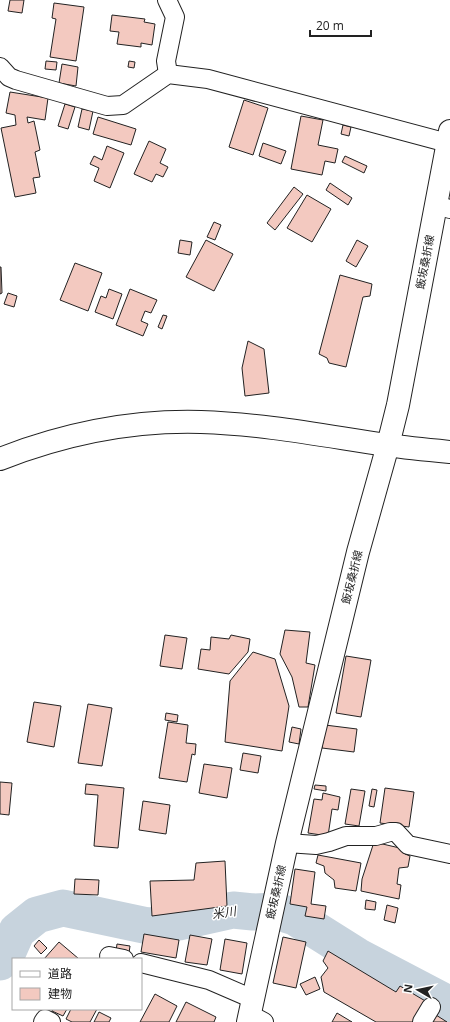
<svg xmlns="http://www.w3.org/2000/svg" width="450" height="1022" font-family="'Open Sans','Noto Sans JP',sans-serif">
  <rect width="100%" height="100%" fill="#fff"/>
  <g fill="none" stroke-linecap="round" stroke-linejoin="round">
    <!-- river -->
    <path stroke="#c7d3dd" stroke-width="37" d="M0 962 5 958 17 931 37 915 63 908 148 926 179 922 233 910 253 912 276 911 295 917 357 956 450 1005"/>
  </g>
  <!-- building -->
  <g fill="#f3c9c0" stroke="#222">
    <path d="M10 0H24L22 13 8 11Z"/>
    <path d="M54 3 84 7 76 61 50 57 56 19 52 18Z"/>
    <path d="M112 15 145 19 144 22 155 24 152 45 141 43V47L117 44 119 32 110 31Z"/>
    <path d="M46 61 57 62 56 70 45 69Z"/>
    <path d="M129 61 135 62 134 68 128 67Z"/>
    <path d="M62 64 78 67 76 86 59 83Z"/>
    <path d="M10 92 48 98 45 120 27 117 28 123 34 121 40 150 35 152 40 177 33 178 36 193 15 197 1 128 16 125 15 115 6 113Z"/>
    <path d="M244 100 268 108 253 155 229 147Z"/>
    <path d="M65 104 75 107 68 129 58 126Z"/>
    <path d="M82 109 93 111 89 130 78 127Z"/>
    <path d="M301 116 323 120 318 145 338 149 335 163 325 161 322 175 291 169Z"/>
    <path d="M98 117 136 129 131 145 93 134Z"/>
    <path d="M343 125 351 127 349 136 341 134Z"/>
    <path d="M149 141 166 149 160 163 168 167 163 177 156 174 152 182 134 174Z"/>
    <path d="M263 143 286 151 281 164 259 156Z"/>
    <path d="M107 146 124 153 110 188 94 181 99 168 90 164 94 156 102 160Z"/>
    <path d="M345 156 367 166 364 173 342 162Z"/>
    <path d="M330 183 352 198 348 205 326 190Z"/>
    <path d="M294 187 303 194 275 230 267 223Z"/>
    <path d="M307 195 331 209 312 242 287 228Z"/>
    <path d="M214 222 221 225 215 240 207 237Z"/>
    <path d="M180 240 192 242 190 255 178 253Z"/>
    <path d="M206 240 233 254 214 291 186 277Z"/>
    <path d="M357 240 368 246 356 267 346 261Z"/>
    <path d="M75 263 102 273 88 311 60 300Z"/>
    <path d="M0 267H1L2 293 0 294Z"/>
    <path d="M340 275 372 284 370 296 363 297 346 367 329 363 327 358 319 354Z"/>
    <path d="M109 289 122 294 113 319 95 312 101 296 106 298Z"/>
    <path d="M130 289 157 300 151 313 145 311 141 321 148 324 143 336 116 325Z"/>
    <path d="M8 293 17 296 14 307 4 304Z"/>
    <path d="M163 315 167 316 162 329 158 327Z"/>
    <path d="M248 341 264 349 269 393 245 396 242 368Z"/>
    <path d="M285 630 310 632 306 663 315 665 308 707H299L292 677 280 654Z"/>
    <path d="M165 635 187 638 182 669 160 666Z"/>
    <path d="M231 635 250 639 248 652 229 674 198 669 201 649 210 650 211 637 229 639Z"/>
    <path d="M253 652 275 659 289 706 282 751 225 742 230 681Z"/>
    <path d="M346 656 371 660 361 717 336 713Z"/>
    <path d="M34 702 61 706 54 747 27 742Z"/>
    <path d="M88 704 112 708 102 766 78 763Z"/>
    <path d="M166 713 178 715 177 722 165 720Z"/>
    <path d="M168 722 188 725 186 743 196 744 195 755 192 754 187 782 159 778Z"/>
    <path d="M325 725 357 729 354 752 322 748Z"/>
    <path d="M292 727 301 729 299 744 289 742Z"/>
    <path d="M243 753 261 756 258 773 240 770Z"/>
    <path d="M204 764 232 768 227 798 199 793Z"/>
    <path d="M0 782 12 783 9 815 0 814Z"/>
    <path d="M86 784 124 788 118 848 94 846 98 795 85 794Z"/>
    <path d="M315 785 326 786V791L314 789Z"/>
    <path d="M385 788 414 792 409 827 380 823Z"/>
    <path d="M351 789 365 791 359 826 345 824Z"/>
    <path d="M372 789 377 790 374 807 369 806Z"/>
    <path d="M323 793 340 797 338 810 332 809 328 836 308 833 314 799 322 800Z"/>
    <path d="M143 801 170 805 166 834 139 830Z"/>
    <path d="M374 842 404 849 405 854 410 856 408 867 399 868 397 884 401 885 399 899 361 891 362 879Z"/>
    <path d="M318 855 361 863 356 891 335 888 334 880 325 873 324 866 316 863Z"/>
    <path d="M225 861 227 906 152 916 150 881 194 880 196 863Z"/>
    <path d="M295 869 315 872 311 904 326 906 324 919 305 916 307 907 290 904Z"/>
    <path d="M75 879 99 880 98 895 74 894Z"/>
    <path d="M366 900 376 902 375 910 365 909Z"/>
    <path d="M387 905 398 908 395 923 384 920Z"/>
    <path d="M144 934 179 940 176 958 141 952Z"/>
    <path d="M190 935 212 939 207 965 185 962Z"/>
    <path d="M283 937 306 942 296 988 273 983Z"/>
    <path d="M225 939 247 943 242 974 220 970Z"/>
    <path d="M39 940 47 948 41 954 34 946Z"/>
    <path d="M59 942 79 959H44Z"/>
    <path d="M117 944 130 946 129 953 116 951Z"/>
    <path d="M328 951 396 992 400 986 427 1002 415 1022H376L324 992 321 977 328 968 323 961Z"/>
    <path d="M315 977 320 989 306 995 300 984Z"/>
    <path d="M155 994 177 1006 169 1022H140Z"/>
    <path d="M186 1002 216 1017 214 1022H176Z"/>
    <path d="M53 1009H67L63 1016 52 1011Z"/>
    <path d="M71 1009H97L90 1022H72L66 1019Z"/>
    <path d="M99 1012 111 1018 109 1022H94Z"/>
    <path d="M337 1013 352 1022H332Z"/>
    <path d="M436 1015 447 1022H432Z"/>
  </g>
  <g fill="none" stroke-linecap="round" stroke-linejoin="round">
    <!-- street casing -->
    <g stroke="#222" stroke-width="20">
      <g id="street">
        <path d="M167 0 175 17 166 61 168 74"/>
        <path d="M0 67 9 77 16 80 107 106 123 105 168 74 208 79 448 143"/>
        <path d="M436 205 450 209"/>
        <path d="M287 843 316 845 329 842 346 836H376L390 832H396L408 845 450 854"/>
        <path d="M109 956 124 959"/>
        <path d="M141 963 209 980 253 999"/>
        <path d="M249 1014 264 1022"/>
        <path d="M43 1022 45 1019 51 1022"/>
        <path d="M422 1022 431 1007"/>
      </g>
    </g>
    <!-- secondary casing -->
    <g stroke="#222" stroke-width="24">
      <g id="secondary">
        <path d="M0 459C64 434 132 420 201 422 264 424 325 436 387 445 408 448 429 450 450 452"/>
        <path d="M248 1022 287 843 358 552 388 445 398 405 450 131"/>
      </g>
    </g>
    <!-- street -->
    <use href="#street" stroke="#fff" stroke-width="18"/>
    <!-- secondary -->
    <use href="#secondary" stroke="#fff" stroke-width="22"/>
  </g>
  <g text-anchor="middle" stroke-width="3" stroke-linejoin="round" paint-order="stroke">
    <!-- street labels -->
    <g font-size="11" fill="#222" stroke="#fff">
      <text transform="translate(425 262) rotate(-79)" y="4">飯坂桑折線</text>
      <text transform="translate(352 577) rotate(-76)" y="4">飯坂桑折線</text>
      <text transform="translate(276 892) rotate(-77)" y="4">飯坂桑折線</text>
    </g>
    <!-- water labels -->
    <g font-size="12" font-style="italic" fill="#222" stroke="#fff">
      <text transform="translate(224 913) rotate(-9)" y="4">米川</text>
    </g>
  </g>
  <!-- legend -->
  <rect x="12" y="958" width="130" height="52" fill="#ffffff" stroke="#a7a7a7"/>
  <rect x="20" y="971" width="20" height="6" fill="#ffffff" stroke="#a7a7a7"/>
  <text x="48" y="978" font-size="12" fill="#222222">道路</text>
  <rect x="20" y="988" width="20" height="12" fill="#f3c9c0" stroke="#a7a7a7"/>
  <text x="48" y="998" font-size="12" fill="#222222">建物</text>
  <!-- north arrow -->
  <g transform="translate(418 990) rotate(279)" stroke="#ffffff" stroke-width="3" paint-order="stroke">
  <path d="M0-3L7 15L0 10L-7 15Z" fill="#222222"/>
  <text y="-6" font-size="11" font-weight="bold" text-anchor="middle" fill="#222222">N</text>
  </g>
  <!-- scale -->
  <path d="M310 30v6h61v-6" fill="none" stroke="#222222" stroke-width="2"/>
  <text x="316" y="30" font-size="12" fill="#222222" stroke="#ffffff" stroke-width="3" paint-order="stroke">20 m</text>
</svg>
